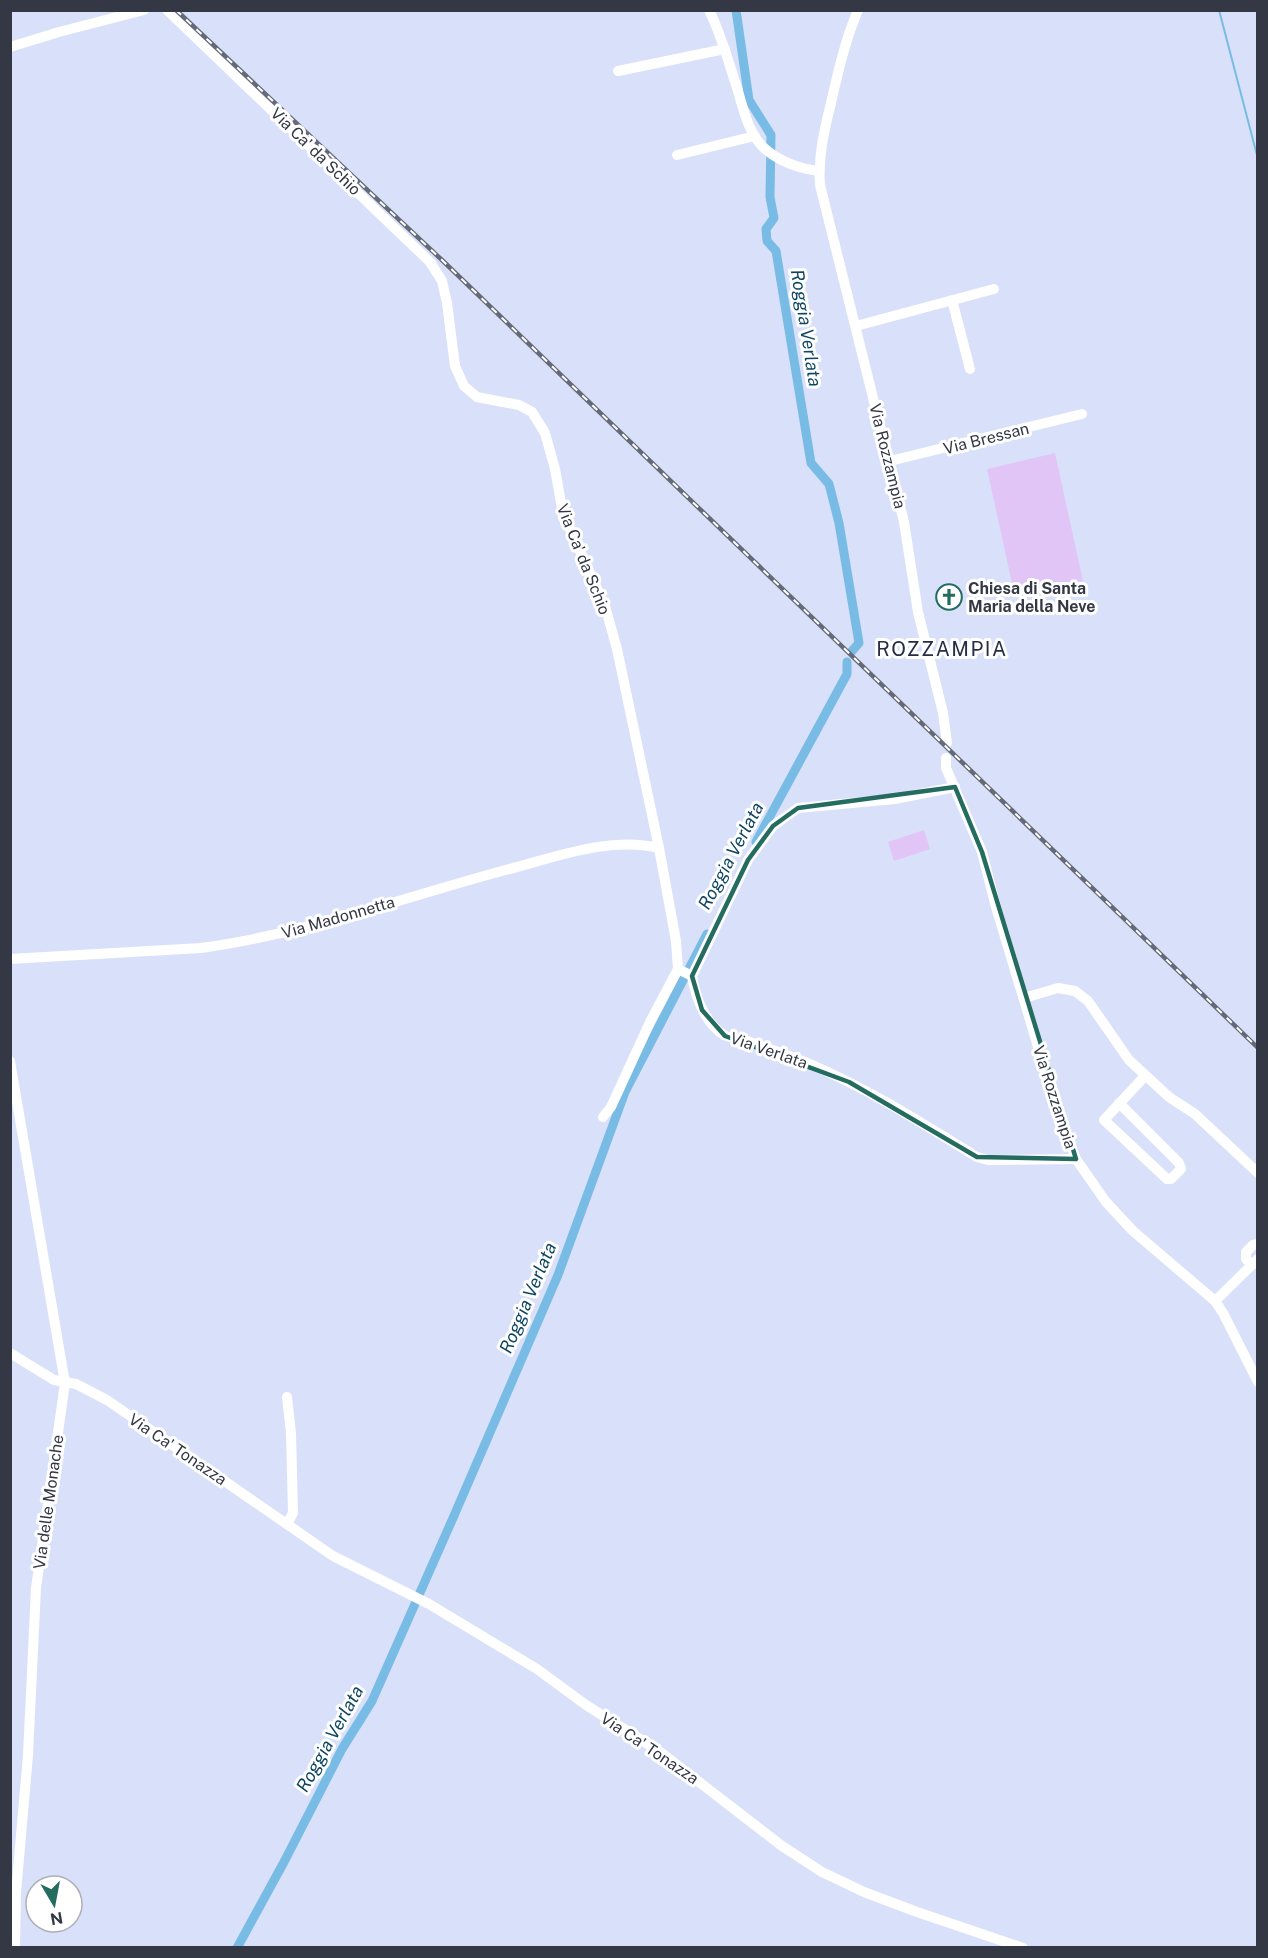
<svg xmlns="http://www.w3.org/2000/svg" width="1268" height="1958" font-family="'Public Sans',sans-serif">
  <rect width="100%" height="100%" fill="#d9e0f9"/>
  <!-- green -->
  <g fill="#e2c5f7">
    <path d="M1055 453 1083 581 1015 597 987 469Z"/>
    <path d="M924 830 930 849 894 861 888 842Z"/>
  </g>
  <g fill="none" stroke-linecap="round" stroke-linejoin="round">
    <!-- stream -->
    <path stroke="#78bce5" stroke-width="2" d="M1219 10 1258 159"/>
    <!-- canal -->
    <g stroke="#78bce5" stroke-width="9">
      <path d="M736 10 749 100 771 135 770 197 774 218 766 229 767 241 776 251 811 463 829 484 839 523 859 643 852 651"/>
      <path d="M756 842 847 674V662"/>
      <path d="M237 1948 284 1862 342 1749 372 1701 453 1518 558 1275 625 1092 707 934"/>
    </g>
    <!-- street -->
    <g stroke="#fff" stroke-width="10">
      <path d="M167 10 430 262 442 281 447 303 455 366 464 386 477 397 519 405 532 412 545 433 555 469 563 514 605 606 617 649 659 848 676 941 678 969 692 976"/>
      <path d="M709 10C721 34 728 60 736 85 743 106 747 132 764 148 778 161 800 169 819 171"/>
      <path d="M858 10C845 41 838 72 831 103 824 131 818 157 820 185L904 522 918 612 943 713 947 743"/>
      <path d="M10 47 59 32 144 10"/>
      <path d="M618 71 725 49"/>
      <path d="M677 155 755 136"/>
      <path d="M952 300 970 369"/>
      <path d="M856 326 994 289"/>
      <path d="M890 461 1082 414"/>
      <path d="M946 758V768L982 852 996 907 1055 1103 1076 1159 1106 1202 1133 1231 1215 1301 1223 1313 1258 1382"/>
      <path d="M955 787 895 799 798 808 773 826 748 860 692 976C696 999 704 1022 724 1035 731 1039 742 1039 750 1042 770 1049 791 1056 810 1064 869 1089 923 1124 977 1157L988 1160 1076 1159"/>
      <path d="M10 959 201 948C304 934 402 898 502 871 554 858 606 836 659 848"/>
      <path d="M1024 998 1058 988 1075 991 1088 1001 1129 1060 1169 1097 1195 1114 1258 1173"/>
      <path d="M10 1061 65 1383 36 1588 28 1755 16 1893 15 1948"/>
      <path d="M1119 1103 1179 1163 1181 1169 1171 1179H1167L1104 1120 1145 1076"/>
      <path d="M603 1117 611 1107 650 1022 678 969"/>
      <path d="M1252 1265 1246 1259V1252L1253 1245 1258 1244"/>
      <path d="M1215 1301 1258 1259"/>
      <path d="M10 1353 54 1380 76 1384 107 1400 333 1556 429 1604 537 1669 586 1705 659 1751 782 1846 822 1872 864 1892 917 1912 1023 1948"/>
      <path d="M287 1524 293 1513 291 1433 287 1397"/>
    </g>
    <!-- rail casing -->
    <g stroke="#656a79" stroke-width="4.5">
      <path id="rail" d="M176 10 443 261 1258 1048"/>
    </g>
    <!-- rail -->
    <use href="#rail" stroke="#fff" stroke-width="2" stroke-dasharray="7" stroke-linecap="butt"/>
  </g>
  <!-- marked area -->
  <path fill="none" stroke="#246b60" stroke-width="4.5" stroke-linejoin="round" d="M955 787 982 852 1076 1159 977 1157 849 1082 725 1036 702 1010 692 976 748 860 773 826 798 808Z"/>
  <!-- icons -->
  <defs>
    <g id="church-ring" transform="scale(1.35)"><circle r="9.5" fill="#fff" stroke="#246b60" stroke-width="1.5"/><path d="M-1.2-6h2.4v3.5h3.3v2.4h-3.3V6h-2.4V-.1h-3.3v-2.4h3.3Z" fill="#246b60"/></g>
  </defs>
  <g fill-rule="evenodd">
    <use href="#church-ring" x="949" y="597"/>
  </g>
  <g text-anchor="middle" stroke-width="6" stroke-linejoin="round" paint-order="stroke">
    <!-- street labels -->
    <g font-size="16" fill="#343844" stroke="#fff">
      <text transform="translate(316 151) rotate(44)" y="6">Via Ca' da Schio</text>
      <text transform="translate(986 438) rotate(-14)" y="6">Via Bressan</text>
      <text transform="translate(888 456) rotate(76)" y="6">Via Rozzampia</text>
      <text transform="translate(584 559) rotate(68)" y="6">Via Ca' da Schio</text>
      <text transform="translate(338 917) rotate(-16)" y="6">Via Madonnetta</text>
      <text transform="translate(769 1050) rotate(19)" y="6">Via Verlata</text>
      <text transform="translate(1055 1097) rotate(72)" y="6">Via Rozzampia</text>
      <text transform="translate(178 1449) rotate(34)" y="6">Via Ca' Tonazza</text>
      <text transform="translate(48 1502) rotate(-82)" y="6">Via delle Monache</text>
      <text transform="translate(650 1748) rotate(34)" y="6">Via Ca' Tonazza</text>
    </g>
    <!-- poi labels -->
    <g font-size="16" font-weight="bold" fill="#343844" stroke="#fff" text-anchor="start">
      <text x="968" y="594">Chiesa di Santa<tspan x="968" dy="18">Maria della Neve</tspan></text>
    </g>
    <!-- water labels -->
    <g font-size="18" font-style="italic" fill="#0e4562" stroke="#fff">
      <text transform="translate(806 328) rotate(81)" y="6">Roggia Verlata</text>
      <text transform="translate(731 856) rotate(-62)" y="6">Roggia Verlata</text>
      <text transform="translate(528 1298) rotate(-67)" y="6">Roggia Verlata</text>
      <text transform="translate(330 1739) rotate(-61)" y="6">Roggia Verlata</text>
    </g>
    <!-- quarter labels -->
    <g font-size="20" letter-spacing="1.5" fill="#272d45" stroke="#fff">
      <text x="942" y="656">ROZZAMPIA</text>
    </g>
  </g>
  <!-- border -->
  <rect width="1268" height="1958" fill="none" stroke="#343844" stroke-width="24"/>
  <!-- north arrow -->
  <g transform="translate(54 1904) rotate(170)"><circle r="28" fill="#ffffff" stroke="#aeafb4" stroke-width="1.5"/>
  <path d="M0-4.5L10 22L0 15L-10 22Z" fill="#246b60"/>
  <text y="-9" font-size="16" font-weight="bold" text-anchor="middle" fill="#343844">N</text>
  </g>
</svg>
